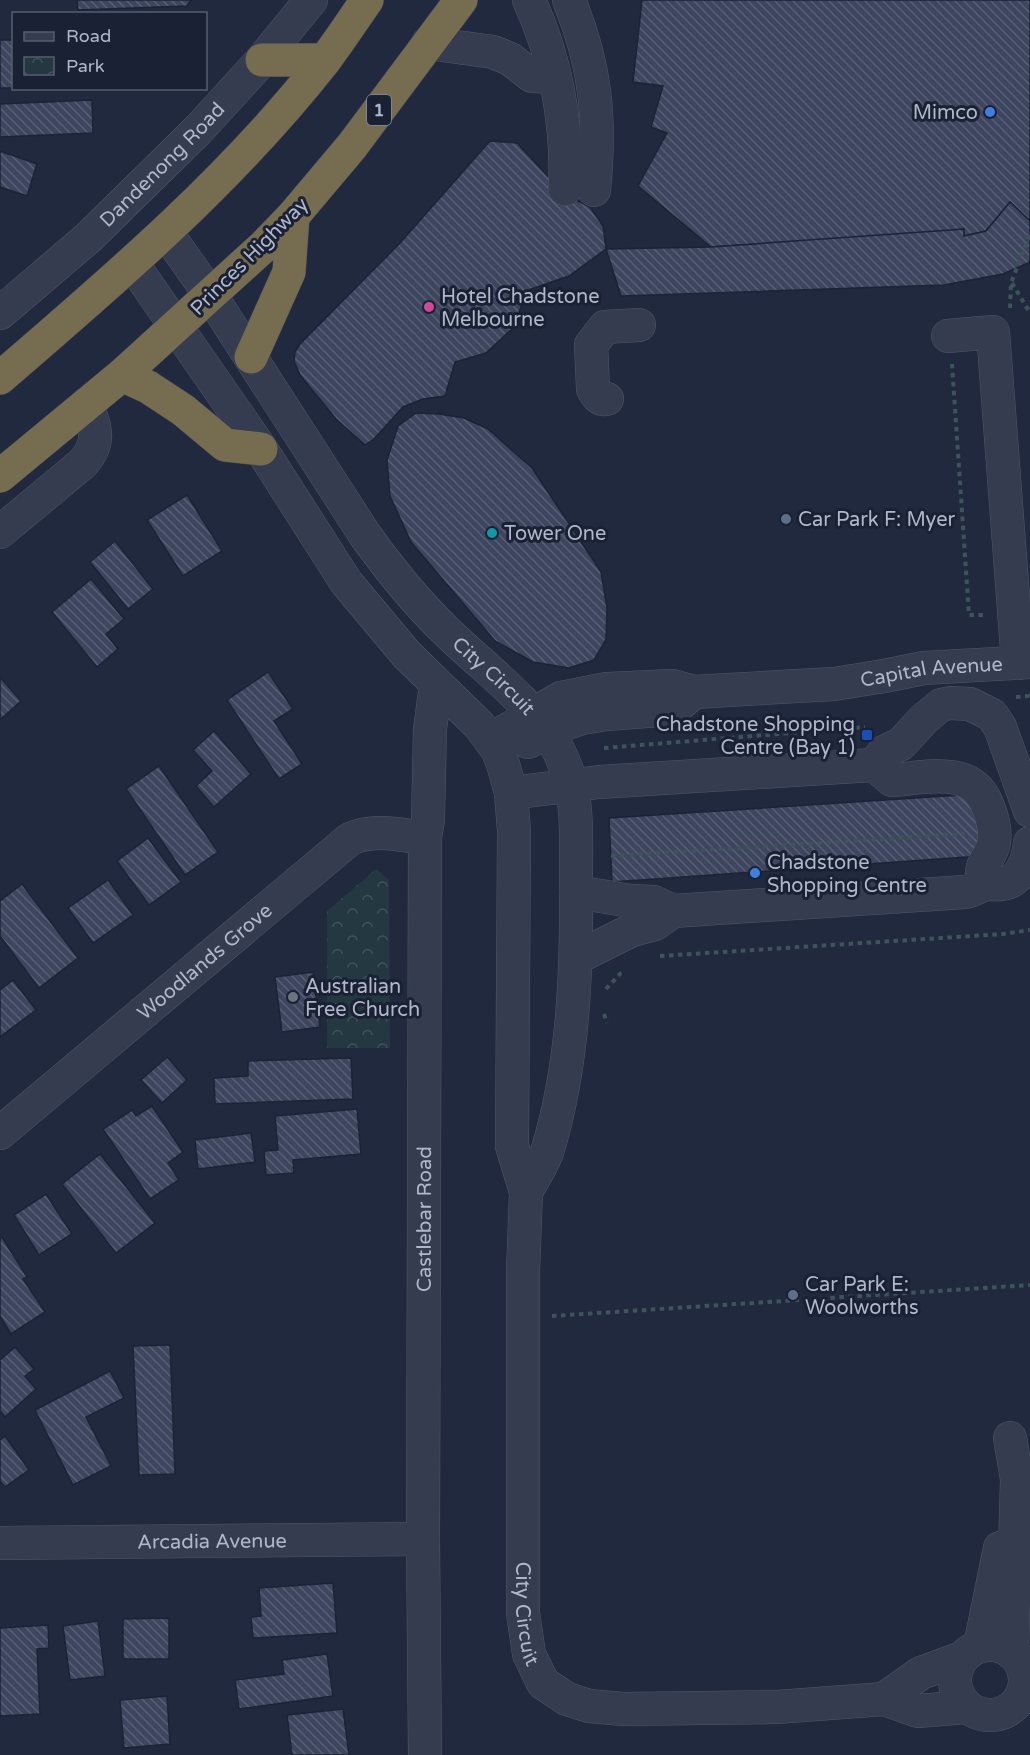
<svg xmlns="http://www.w3.org/2000/svg" width="1030" height="1755" font-family="'Varela Round',sans-serif">
  <defs>
    <pattern id="park-crowns" width="20" height="18" patternUnits="userSpaceOnUse" patternTransform="scale(1.5)"><rect width="20" height="18" fill="#233840"/><path d="M2 6a3 3 0 1 1 6 0M12 15a3 3 0 1 1 6 0" fill="none" stroke="#41535a"/></pattern>
    <pattern id="building-back-hatch" width="6" height="6" patternUnits="userSpaceOnUse" patternTransform="scale(1.5)"><rect width="6" height="6" fill="#3d455f"/><path d="M-1 5l2 2M0 0l6 6M5-1l2 2" fill="none" stroke="#575e75"/></pattern>
  </defs>
  <rect width="100%" height="100%" fill="#21293f"/>
  <!-- park -->
  <path fill="url(#park-crowns)" d="M376 869 389 880 390 1048H327V911Z"/>
  <!-- building -->
  <g fill="url(#building-back-hatch)" stroke="#1c2336" stroke-width="1.5">
    <path d="M77 0H191L187 6 78 10Z"/>
    <path d="M642 0H1030V221L1010 202 986 231 964 236V229L954 230V232L711 247 638 186 667 133 651 127 663 86 633 82Z"/>
    <rect x="0" y="40" width="14" height="48"/>
    <path d="M92 100 93 133 0 137V104Z"/>
    <path d="M490 141 517 143 555 184 574 199 590 207 603 226 606 249 569 276 528 290 512 329 486 353 455 362 445 396 423 399 403 407 374 439 365 445 336 419 300 375 294 361 295 352 300 344 400 243Z"/>
    <path d="M0 151 37 164 27 196 0 187Z"/>
    <path d="M1010 202 1030 221V262L1003 274 944 285 621 296 606 249 711 247 964 229V236L986 231Z"/>
    <path d="M416 413 439 414 464 418 488 429 532 468 601 572 607 608 606 639 594 660 569 668 533 662 495 641 411 542 390 496 387 460 398 426Z"/>
    <path d="M187 495 222 551 183 576 147 520Z"/>
    <path d="M115 541 153 589 128 609 90 562Z"/>
    <path d="M91 579 124 619 106 634 118 649 97 667 52 612Z"/>
    <path d="M268 672 293 709 274 721 302 764 279 779 227 700Z"/>
    <path d="M0 677 21 701 0 720Z"/>
    <path d="M214 731 251 774 214 807 196 786 212 771 193 750Z"/>
    <path d="M159 766 218 852 185 875 126 789Z"/>
    <path d="M977 794 981 856 612 882 609 818Z"/>
    <path d="M148 838 181 882 149 905 117 861Z"/>
    <path d="M108 880 133 915 93 943 68 908Z"/>
    <path d="M22 884 78 958 39 988 0 936V901Z"/>
    <path d="M313 972 320 1027 282 1032 275 977Z"/>
    <path d="M13 980 36 1010 0 1037V990Z"/>
    <path d="M167 1057 187 1080 162 1103 141 1080Z"/>
    <path d="M351 1058 353 1099 215 1104 214 1078 248 1076V1061Z"/>
    <path d="M152 1106 183 1152 168 1163 179 1180 150 1199 103 1129 132 1110 136 1116Z"/>
    <path d="M357 1109 361 1154 293 1160 294 1173 266 1175 264 1151 278 1150 275 1116Z"/>
    <path d="M251 1133 255 1162 198 1169 195 1140Z"/>
    <path d="M100 1154 155 1223 116 1253 62 1184Z"/>
    <path d="M46 1194 72 1234 39 1255 14 1215Z"/>
    <path d="M2 1237 27 1277 23 1279 45 1312 11 1334 0 1316V1239Z"/>
    <path d="M170 1345 175 1474 139 1475 133 1346Z"/>
    <path d="M15 1347 34 1369 25 1376 36 1389 5 1417 0 1411V1360Z"/>
    <path d="M110 1371 124 1398 86 1417 111 1466 73 1485 35 1410Z"/>
    <path d="M5 1436 29 1470 5 1487 0 1481V1440Z"/>
    <path d="M333 1583 337 1633 253 1638 251 1617 261 1616 259 1588Z"/>
    <path d="M169 1618V1659H123V1619Z"/>
    <path d="M98 1621 105 1676 70 1680 63 1626Z"/>
    <path d="M48 1625 49 1648 37 1649 40 1714 0 1716V1628Z"/>
    <path d="M327 1654 333 1696 239 1709 235 1680 284 1674 282 1660Z"/>
    <path d="M167 1696 170 1744 124 1748 120 1700Z"/>
    <path d="M343 1709 349 1755H292L287 1715Z"/>
  </g>
  <g fill="none" stroke-linecap="round" stroke-linejoin="round">
    <!-- minor casing -->
    <g stroke="#50576a" stroke-width="34">
      <g id="minor">
        <path d="M529 0C556 58 568 125 565 189"/>
        <path d="M569 0C596 66 601 119 594 190"/>
        <path d="M428 43 493 52 510 59 532 76 555 77"/>
        <path id="s1" d="M166 232 211 296 365 535C390 570 417 603 447 632 484 668 530 700 556 746 580 787 576 833 576 878 577 969 574 1065 547 1152 542 1166 533 1179 526 1192"/>
        <path id="s2" d="M132 263 261 449 346 582 407 655 479 725 497 749 503 764 511 793 514 831 512 1146 526 1192 523 1272V1613L529 1654 543 1683 567 1699 589 1706 623 1709 777 1707 884 1699 918 1711 966 1707"/>
        <path id="s3" d="M0 313 88 238 198 130 262 60 311 0"/>
        <path d="M948 336 993 332 1018 663"/>
        <path d="M607 399C599 400 597 396 593 389L591 345 605 327 639 325"/>
        <path d="M0 532 83 463C102 441 95 429 87 404"/>
        <path id="s4" d="M490 740 561 698 607 689 673 686 694 692 797 686 834 684 884 676 924 668 1030 662"/>
        <path d="M528 742 556 727 582 718 607 714 674 709 694 692"/>
        <path d="M874 765 884 752 901 744 924 719 941 705 950 703 970 704 992 715 1000 727 1030 811"/>
        <path d="M511 793 599 782 874 765 892 780C925 778 970 765 986 802 992 816 996 828 994 842 993 852 986 858 983 867 981 872 982 880 982 885"/>
        <path d="M576 892 631 901 654 902 673 911 965 892C972 891 977 887 983 885 989 883 996 885 1002 884 1022 881 1028 859 1030 843"/>
        <path d="M576 958 632 930 655 924 673 911"/>
        <path id="s5" d="M0 1133 350 839C375 828 400 835 425 838"/>
        <path d="M1010 1438 1017 1479 1012 1653"/>
        <path id="s6" d="M0 1543 423 1539"/>
        <circle cx="990" cy="1680" r="35"/>
        <path d="M980 1646 1000 1548"/>
        <path d="M884 1699 921 1673 962 1658"/>
        <path id="s7" d="M425 1755 423 1539 425 838 428 820 430 729 436 685"/>
      </g>
    </g>
    <!-- highway casing -->
    <g stroke="#3d4457" stroke-width="34">
      <g id="highway">
        <path d="M262 60H325"/>
        <path d="M251 357 289 272 293 216"/>
        <path d="M122 375 148 387 183 410 225 445 261 449"/>
        <path d="M0 378C115 279 231 180 325 60 340 40 353 20 367 0"/>
        <path d="M0 476 122 375 264 246 293 216 352 146 461 0"/>
      </g>
    </g>
    <!-- path -->
    <g stroke="#3e545a" stroke-width="4" stroke-dasharray="4.5 4.5" stroke-linecap="butt">
      <path d="M1012 283 1030 313"/>
      <path d="M1010 308 1011 283 1030 234"/>
      <path d="M952 364 969 615H986"/>
      <path d="M1016 697 1030 696"/>
      <path d="M604 748 865 727"/>
      <path d="M611 856 964 834"/>
      <path d="M660 956 1003 934 1030 930"/>
      <path d="M606 989 620 974 617 970"/>
      <path d="M604 1014 607 1023"/>
      <path d="M552 1316 1030 1285"/>
    </g>
    <!-- minor -->
    <use href="#minor" stroke="#353c4f" stroke-width="33"/>
    <!-- highway -->
    <use href="#highway" stroke="#766d51" stroke-width="33"/>
  </g>
  <!-- markers -->
  <g fill="#3f7fe0" stroke="#1a2134" stroke-width="2">
    <circle cx="990" cy="112" r="6"/>
    <circle cx="755" cy="873" r="6"/>
  </g>
  <circle fill="#d1479c" stroke="#1a2134" stroke-width="2" cx="429" cy="307" r="6"/>
  <g fill="#5c6f8a" stroke="#1a2134" stroke-width="2">
    <circle cx="786" cy="519" r="6"/>
    <circle cx="793" cy="1295" r="6"/>
  </g>
  <circle fill="#0f9aa8" stroke="#1a2134" stroke-width="2" cx="492" cy="533" r="6"/>
  <rect fill="#1a4fb4" stroke="#1a2134" stroke-width="2" x="861" y="729" width="12" height="12" rx="3"/>
  <circle fill="#6b7280" stroke="#1a2134" stroke-width="2" cx="293" cy="997" r="6"/>
  <g text-anchor="middle" stroke-width="6" stroke-linejoin="round" paint-order="stroke">
    <!-- shield labels -->
    <rect fill="#1a2134" stroke="#848a9d" stroke-width="1.5" x="367" y="95" width="24" height="30" rx="4.5"/>
    <g font-size="18" font-weight="bold" fill="#b1b7ca">
      <text x="379" y="116">1</text>
    </g>
    <!-- poi labels -->
    <g font-size="20" fill="#b1b7ca" stroke="#1a2134" text-anchor="start">
      <text x="978" y="119" text-anchor="end">Mimco</text>
      <text x="441" y="303">Hotel Chadstone<tspan x="441" dy="23">Melbourne</tspan></text>
      <text x="798" y="526">Car Park F: Myer</text>
      <text x="504" y="540">Tower One</text>
      <text x="855" y="731" text-anchor="end">Chadstone Shopping<tspan x="855" dy="23">Centre (Bay 1)</tspan></text>
      <text x="767" y="869">Chadstone<tspan x="767" dy="23">Shopping Centre</tspan></text>
      <text x="305" y="993">Australian<tspan x="305" dy="23">Free Church</tspan></text>
      <text x="805" y="1291">Car Park E:<tspan x="805" dy="23">Woolworths</tspan></text>
    </g>
    <!-- street labels -->
    <g font-size="20" fill="#b1b7ca" stroke="#1a2134">
      <text dy="7" stroke="none"><textPath href="#s3" startOffset="220">Dandenong Road</textPath></text>
      <text transform="translate(249 256) rotate(-45)" y="7">Princes Highway</text>
      <text dy="7" stroke="none"><textPath href="#s4" startOffset="456">Capital Avenue</textPath></text>
      <text dy="7" stroke="none"><textPath href="#s1" startOffset="554">City Circuit</textPath></text>
      <text dy="7" stroke="none"><textPath href="#s5" startOffset="267">Woodlands Grove</textPath></text>
      <text dy="7" stroke="none"><textPath href="#s7" startOffset="536">Castlebar Road</textPath></text>
      <text dy="7" stroke="none"><textPath href="#s6" startOffset="212">Arcadia Avenue</textPath></text>
      <text dy="7" stroke="none"><textPath href="#s2" startOffset="1479">City Circuit</textPath></text>
    </g>
  </g>
  <!-- legend -->
  <rect x="12" y="12" width="195" height="78" fill="#1a2134" stroke="#565d70" stroke-width="1.5"/>
  <rect x="24" y="32" width="30" height="9" fill="#353c4f" stroke="#565d70" stroke-width="1.5"/>
  <text x="66" y="42" font-size="18" fill="#b1b7ca">Road</text>
  <rect x="24" y="57" width="30" height="18" fill="url(#park-crowns)" stroke="#565d70" stroke-width="1.5"/>
  <text x="66" y="72" font-size="18" fill="#b1b7ca">Park</text>
</svg>
